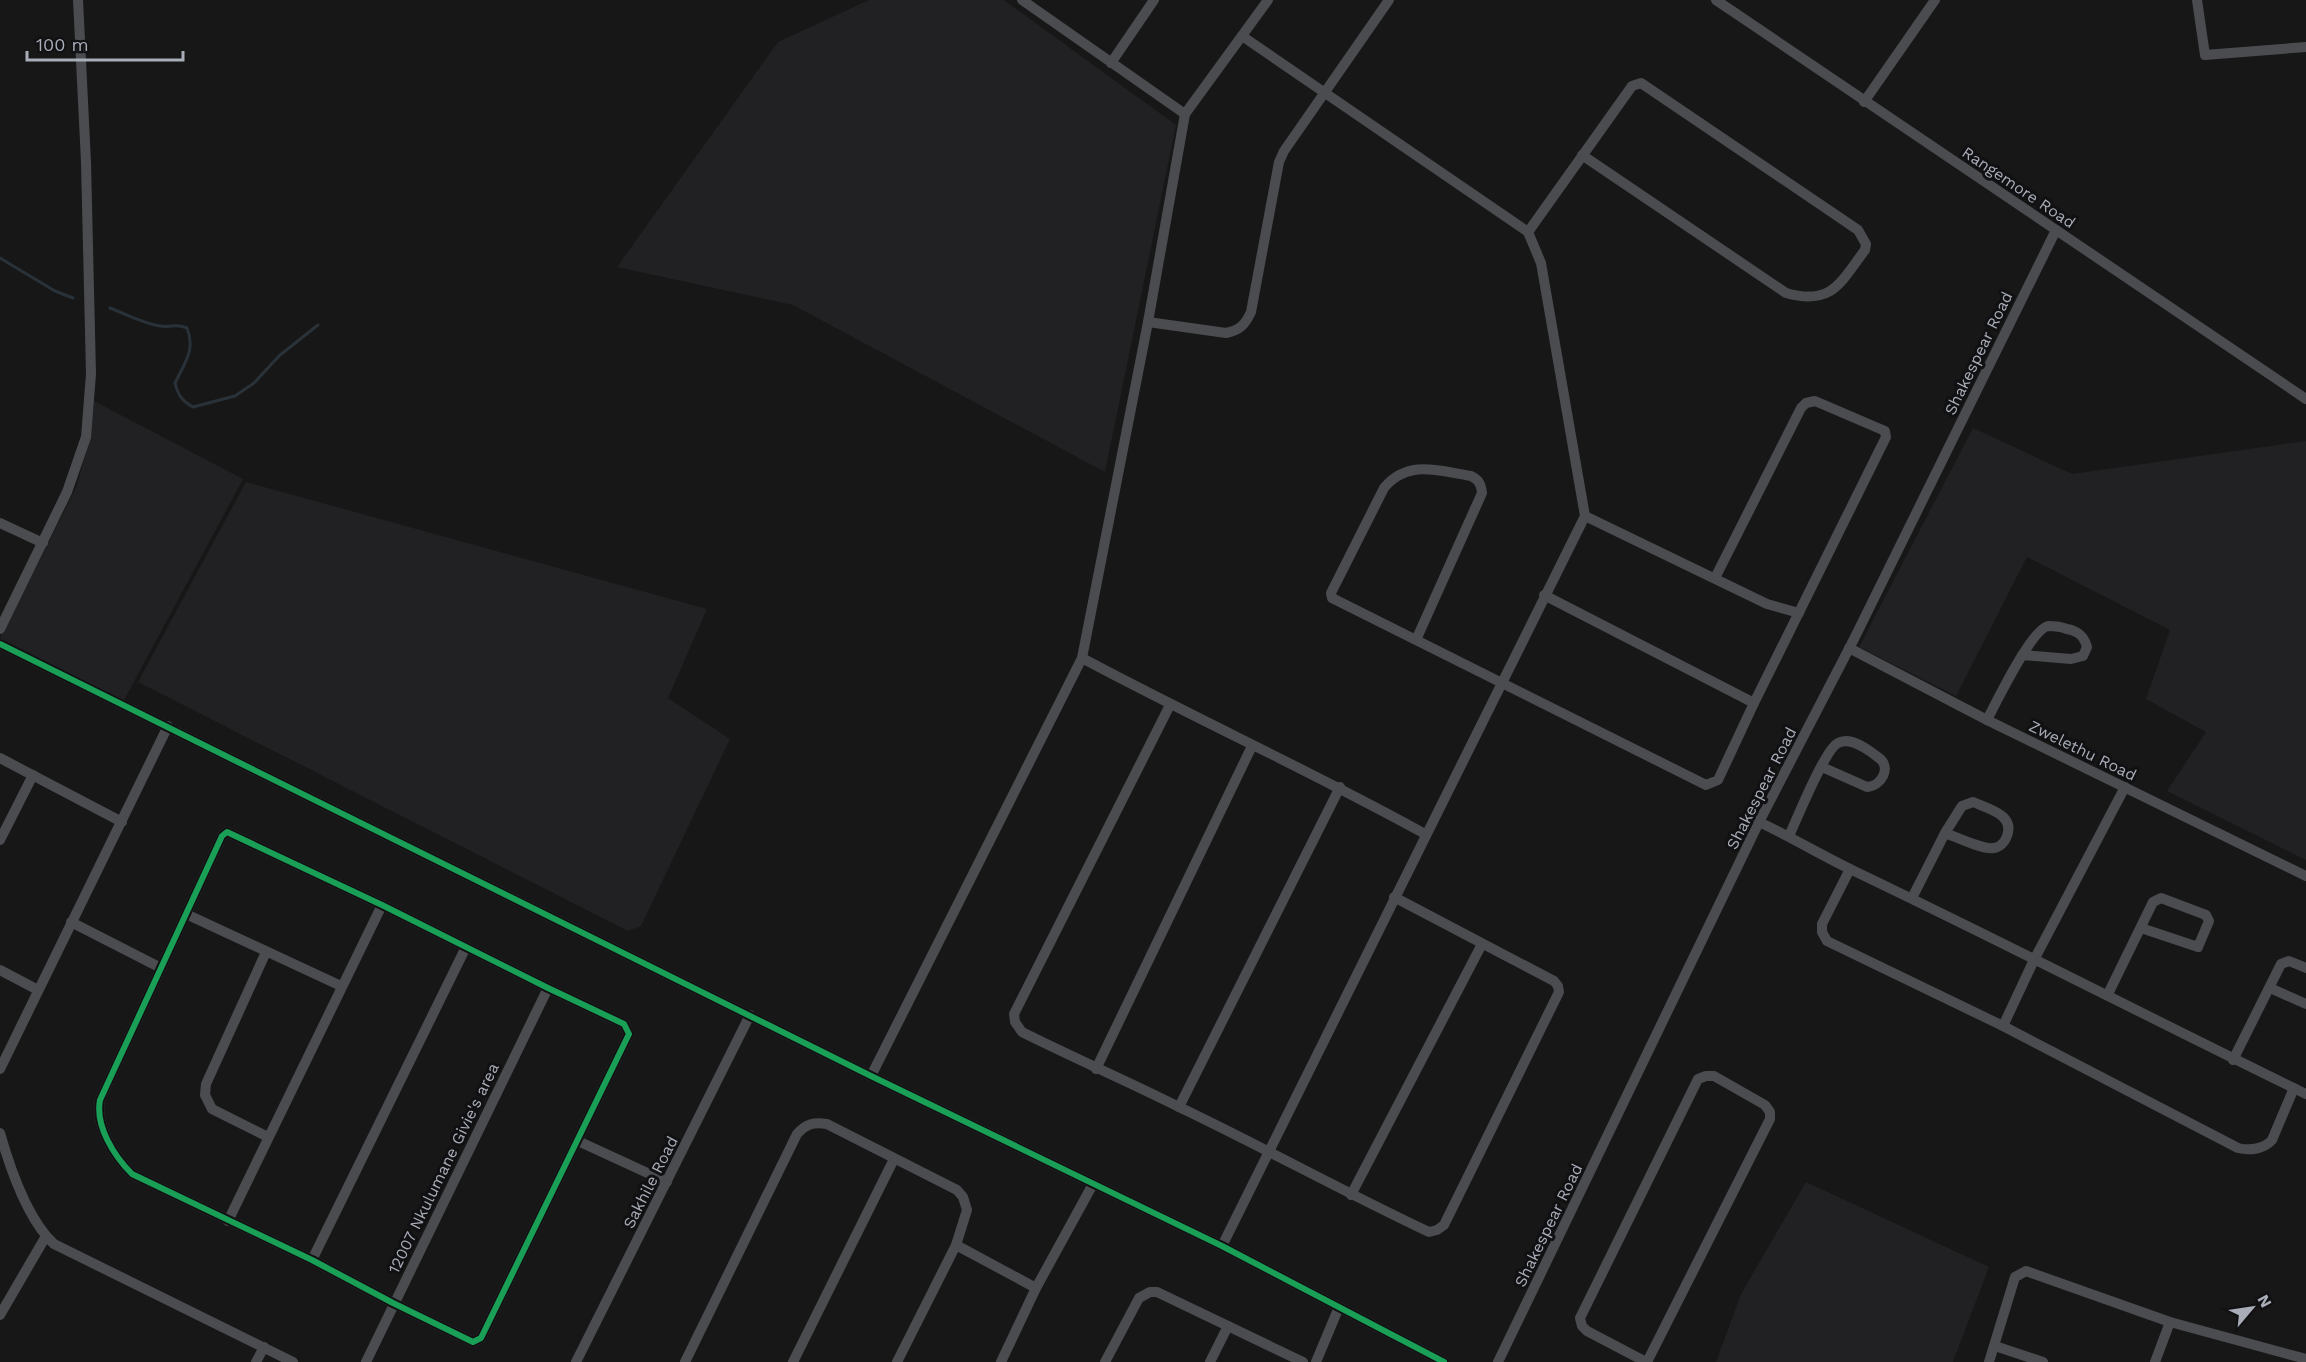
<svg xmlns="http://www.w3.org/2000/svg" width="2306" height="1362" font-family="'Work Sans',sans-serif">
  <rect width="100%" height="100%" fill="#171717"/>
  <!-- built -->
  <g fill="#212123">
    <path d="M869 0H1004L1176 125 1105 472 793 305 617 267 778 42Z"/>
    <path d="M94 401 243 479 124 700 0 638 76 488 90 438Z"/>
    <path d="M1973 428 2072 474 2306 441V860L2167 791 2206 732 2146 699 2170 630 2027 557 1956 696 1859 647Z"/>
    <path d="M246 482 707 609 668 698 730 739 641 926 628 931 138 682Z"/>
    <path d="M1806 1182 1989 1267 1953 1362H1716L1741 1294Z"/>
  </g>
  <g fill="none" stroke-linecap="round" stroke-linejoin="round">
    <!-- stream -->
    <g stroke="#2a3239" stroke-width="3">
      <path d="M0 258 55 291 73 298"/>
      <path d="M110 308C126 314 142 323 160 326 171 328 175 323 187 328 196 350 184 364 175 383 178 395 182 401 193 407L235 396 254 383 280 355 318 325"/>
    </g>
    <!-- minor -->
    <g stroke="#4b4c50" stroke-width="10">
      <path d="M1022 0 1185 114"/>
      <path d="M1716 0 2306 399"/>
      <path d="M2197 0 2205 55 2306 47"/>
      <path d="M1111 63 1154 0"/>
      <path d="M1864 102 1935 0"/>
      <path d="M1528 232 1632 86 1641 83 1858 230 1866 244 1865 250C1840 283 1832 306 1786 293L1582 155"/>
      <path d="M1148 322 1226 333C1240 330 1245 325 1251 312L1279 162 1284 151 1389 0"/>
      <path d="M1585 516 1767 604 1799 613"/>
      <path d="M0 523 43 543"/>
      <path d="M1544 595 1754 703"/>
      <path d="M0 629 67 492 86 437 91 374 86 162 78 0"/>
      <path d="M1416 640 1482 493C1481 484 1479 480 1471 476 1439 471 1408 459 1384 488L1331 593 1332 598 1706 785 1718 780 1754 703 1886 437 1885 431 1815 401 1806 403 1801 408 1715 578"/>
      <path d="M0 644 871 1076 1222 1246 1444 1362"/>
      <path d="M1849 648 1987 720 2306 876"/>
      <path d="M1082 658C1196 719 1313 772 1425 834"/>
      <path d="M1170 705 1014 1014 1015 1022 1022 1032C1074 1058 1127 1081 1179 1107 1263 1147 1344 1192 1429 1232L1437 1230 1444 1225 1559 992 1558 986 1554 981 1394 897"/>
      <path d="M1987 720C1996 703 2031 630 2048 626 2053 626 2062 627 2067 629 2078 631 2084 636 2087 647L2083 656 2071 659 2022 655"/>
      <path d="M0 758 122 822"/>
      <path d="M1759 822C1791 837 1821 855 1852 870 2005 943 2154 1020 2306 1094"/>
      <path d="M227 832 382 905 548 988 624 1024 629 1034 481 1338 473 1342 393 1303 312 1260 132 1174C114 1156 95 1126 100 1100L222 836Z"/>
      <path d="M1789 836C1797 819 1825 749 1838 743 1851 736 1869 750 1879 758 1892 768 1881 786 1867 787L1822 767"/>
      <path d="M0 840 33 775"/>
      <path d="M1850 869 1822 924V932L1827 941 2003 1026 2238 1148C2250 1151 2264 1149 2272 1140L2294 1088"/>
      <path d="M1912 898 1945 833 1962 806 1973 802C1989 809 2015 815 2007 836 2005 842 2000 847 1994 848 1983 850 1956 837 1945 833"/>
      <path d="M186 914 341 986"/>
      <path d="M71 922 161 968"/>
      <path d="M266 952 206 1084 205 1095 212 1109 268 1137"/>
      <path d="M0 970 38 990"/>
      <path d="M2270 988 2306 1004"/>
      <path d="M2108 994 2153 902 2161 898 2206 915 2209 921 2198 947 2141 928"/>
      <path d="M2003 1026 2034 960 2125 787"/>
      <path d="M2233 1060 2281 964 2289 961 2306 968"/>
      <path d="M0 1069 168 726"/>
      <path d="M1096 1069 1252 746"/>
      <path d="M871 1076 1082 658 1148 322 1185 114 1268 0"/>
      <path d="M1179 1107 1340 787"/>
      <path d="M0 1133C10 1168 27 1219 54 1244L293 1362"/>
      <path d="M578 1141 667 1182"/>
      <path d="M1351 1195 1482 944"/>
      <path d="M228 1221 382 905"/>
      <path d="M956 1245 1036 1288"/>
      <path d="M1222 1246 1585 516 1541 263 1528 232 1242 36"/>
      <path d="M312 1260 466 947"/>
      <path d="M0 1315 46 1236"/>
      <path d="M1995 1346 2043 1362"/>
      <path d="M256 1362 264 1347"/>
      <path d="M366 1362 548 988"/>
      <path d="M576 1362 750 1015"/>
      <path d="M685 1362 797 1134C806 1124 813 1122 827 1124L957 1190 963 1197 967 1210 956 1245 897 1362"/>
      <path d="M793 1362 894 1159"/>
      <path d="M1001 1362 1036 1288 1093 1184"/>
      <path d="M1105 1362 1139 1298 1150 1292H1157L1303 1362"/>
      <path d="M1210 1362 1228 1326"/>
      <path d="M1316 1362 1339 1307"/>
      <path d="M1498 1362 1759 822 1854 639 2056 230"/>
      <path d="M1646 1362 1587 1331 1582 1326 1580 1318 1698 1079 1706 1076H1714L1765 1105 1770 1112V1119L1647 1362"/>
      <path d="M1989 1362 2015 1277 2026 1271 2170 1322 2306 1359"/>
      <path d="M2155 1362 2170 1322"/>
    </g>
    <!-- cycleway casing -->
    <g stroke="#111113" stroke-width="10">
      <g id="cycleway">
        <path d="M0 644 871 1076 1222 1246 1444 1362"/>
        <path d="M227 832 382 905 548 988 624 1024 629 1034 481 1338 473 1342 393 1303 312 1260 132 1174C114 1156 95 1126 100 1100L222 836Z"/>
      </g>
    </g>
    <!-- cycleway -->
    <use href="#cycleway" stroke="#1a9f57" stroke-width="6"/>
  </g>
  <g text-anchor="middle" stroke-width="6" stroke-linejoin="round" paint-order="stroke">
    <!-- street labels -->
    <g font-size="16" fill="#a8adb8" stroke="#111113">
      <text transform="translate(2019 187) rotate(34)" y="6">Rangemore Road</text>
      <text transform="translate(1978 353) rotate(-64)" y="6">Shakespear Road</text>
      <text transform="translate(2083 750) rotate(26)" y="6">Zwelethu Road</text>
      <text transform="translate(1761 788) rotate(-63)" y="6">Shakespear Road</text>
      <text transform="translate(443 1168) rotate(-64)" y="6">12007 Nkulumane Givie's area</text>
      <text transform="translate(650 1182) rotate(-63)" y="6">Sakhile Road</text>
      <text transform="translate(1548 1225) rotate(-64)" y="6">Shakespear Road</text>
    </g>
  </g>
  <!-- north arrow -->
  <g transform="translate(2252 1308) rotate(61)" stroke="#111113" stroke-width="4.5" paint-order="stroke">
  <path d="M0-4.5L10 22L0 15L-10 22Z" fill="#a8adb8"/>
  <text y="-9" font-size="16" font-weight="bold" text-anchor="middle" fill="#a8adb8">N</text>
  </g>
  <!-- scale -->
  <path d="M27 51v9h156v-9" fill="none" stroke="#a8adb8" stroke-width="3"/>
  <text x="36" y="51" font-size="18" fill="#a8adb8" stroke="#111113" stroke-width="4.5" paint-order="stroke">100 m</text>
</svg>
